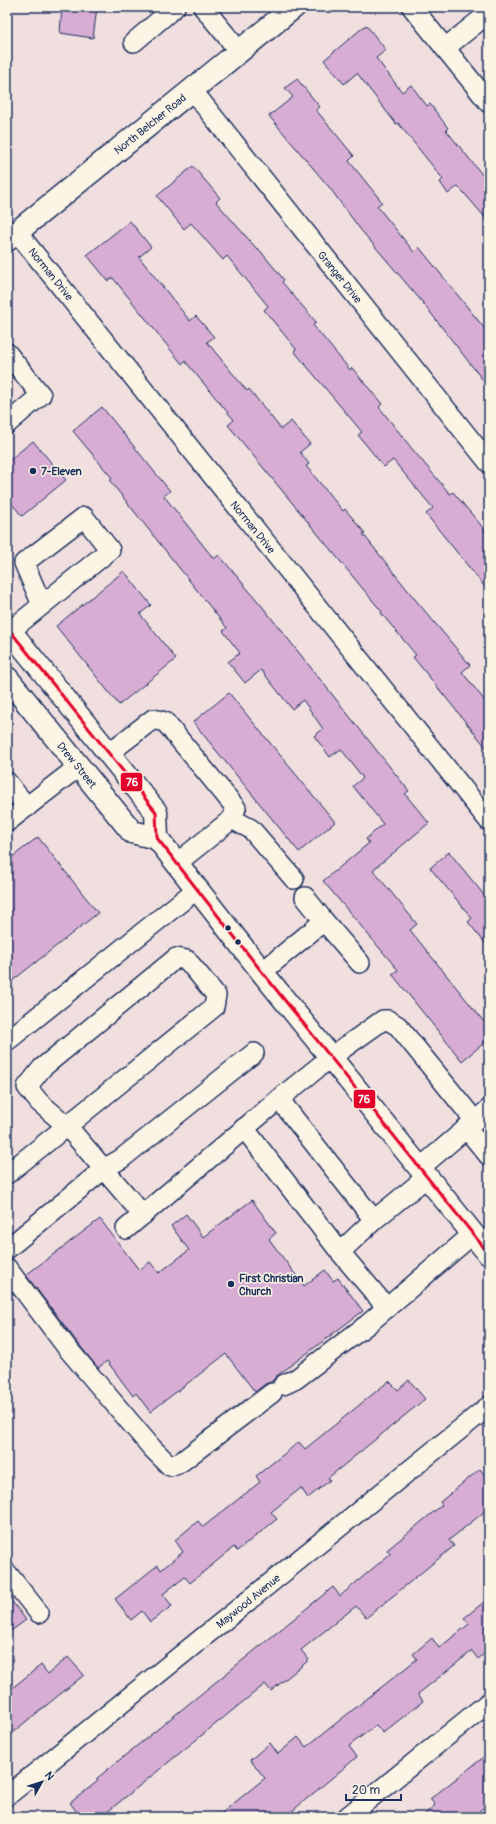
<svg xmlns="http://www.w3.org/2000/svg" width="496" height="1824" font-family="Pangolin,sans-serif">
  <rect width="100%" height="100%" fill="#f1dfe0"/>
  <filter id="ink" filterUnits="userSpaceOnUse"><feTurbulence type="fractalNoise" baseFrequency=".025" numOctaves="2"/><feDisplacementMap in="SourceGraphic" scale="8" xChannelSelector="R" yChannelSelector="G"/><feConvolveMatrix kernelMatrix="1 2 1 2 8 2 1 2 1" color-interpolation-filters="sRGB"/></filter>
  <g filter="url(#ink)">
    <!-- building -->
    <g fill="#d7add3" stroke="#1b2f5e">
      <path d="M62 7H97L93 38 60 33Z"/>
      <path d="M366 25 386 50 376 58 402 92 411 85 427 106 430 104 448 128 446 130 489 183V222L458 186 448 194 440 182 443 179 398 123 396 124 357 73 344 84 324 60Z"/>
      <path d="M297 79 320 107 316 110 354 156 349 161 382 202 377 206 414 252 419 247 489 334V388L423 303 360 229 329 187 269 116 293 97 285 88Z"/>
      <path d="M193 166 220 198 216 202 257 249 258 248 284 280 282 282 316 322 313 325 350 370 352 368 382 404 379 407 413 450 450 494 453 492 480 524 489 537V592L426 514 433 508 393 460 384 467 358 435 362 432 294 351 296 349 264 310 268 306 227 256 223 260 191 223 184 229 157 196Z"/>
      <path d="M130 221 151 247 139 257 190 321 196 316 214 337 207 342 247 391 249 389 281 429 291 421 310 444 300 452 309 464 306 466 343 511 345 509 365 533 363 534 414 598 470 665 462 672 489 706V751L413 657 416 655 381 613 382 612 228 425 234 420 185 361 182 364 113 278 108 281 87 255Z"/>
      <path d="M102 407 170 491 164 496 214 559 219 555 261 605 409 791 405 794 429 823 373 870 417 924 410 930 489 1028V1039L462 1061 392 974 398 970 323 881 369 843 366 839 383 824 353 786 363 778 341 749 330 757 314 736 323 729 303 700 292 709 261 670 245 683 228 662 240 653 223 631 227 628 110 481 112 478 73 431Z"/>
      <path d="M33 441 66 480 22 516 7 498V462Z"/>
      <path d="M124 571 151 605 140 614 176 659 119 705 56 626Z"/>
      <path d="M229 693 335 822 299 852 193 722Z"/>
      <path d="M38 837 98 913 7 985V861Z"/>
      <path d="M449 852 489 901V948L468 922 472 918 430 868Z"/>
      <path d="M252 1200 276 1233 269 1239 304 1286 325 1270 333 1281 338 1278 363 1311 278 1375 271 1382 265 1384 255 1392 226 1354 150 1412 136 1393 133 1396 107 1361 98 1368 77 1342 26 1275 100 1219 139 1270 150 1262 159 1273 189 1250 171 1226 186 1214 203 1237Z"/>
      <path d="M409 1380 425 1399 328 1478 330 1480 308 1498 301 1488 271 1512 277 1519 237 1551 234 1547 190 1583 185 1577 163 1594 172 1606 150 1622 142 1611 131 1620 115 1599 158 1565 161 1570 183 1552 175 1540 198 1521 203 1527 260 1482 256 1476 299 1442 305 1449 389 1381 398 1390Z"/>
      <path d="M480 1469 489 1481V1508L449 1540 454 1546 366 1618 356 1606 301 1650 309 1660 271 1691 265 1684 101 1817H81L70 1803 98 1781 96 1779 333 1587 340 1596 390 1554 387 1550 442 1505 440 1502Z"/>
      <path d="M7 1595 26 1620 7 1634Z"/>
      <path d="M489 1598V1650L478 1659 472 1651 418 1694 423 1701 383 1733 376 1725 349 1746 357 1757 285 1817H217L265 1778 250 1760 270 1743 278 1754 298 1737 306 1747 417 1659 413 1654 432 1638 439 1648 469 1624 464 1618Z"/>
      <path d="M68 1657 84 1675 7 1737V1692L41 1665 48 1674Z"/>
      <path d="M489 1753V1803L472 1817H422L435 1805 430 1799Z"/>
    </g>
    <g fill="none" stroke-linecap="round" stroke-linejoin="round">
      <!-- minor casing -->
      <g stroke="#1b2f5e" stroke-width="22">
        <g id="minor">
          <path d="M203 7 239 51"/>
          <path d="M412 7 489 103"/>
          <path d="M134 42 175 7"/>
          <path d="M445 48 489 13"/>
          <path d="M192 90 489 463"/>
          <path d="M17 232 489 821"/>
          <path d="M7 353 41 395 7 424"/>
          <path d="M10 631 110 550 84 517 24 563 42 605"/>
          <path d="M109 753 153 719 165 722 236 808 232 819 177 863"/>
          <path d="M7 782 27 807"/>
          <path d="M232 819 251 829 294 879"/>
          <path d="M7 822 78 767"/>
          <path d="M305 897 324 921"/>
          <path d="M176 958 187 960 216 995 214 1007 67 1126 39 1102 27 1087 42 1068Z"/>
          <path d="M262 972 324 921 360 963"/>
          <path d="M7 1041 197 889"/>
          <path d="M279 1099 374 1220 427 1177"/>
          <path d="M244 1128 340 1252 387 1308"/>
          <path d="M466 1128 489 1156"/>
          <path d="M420 1168 489 1109"/>
          <path d="M7 1174 67 1126 143 1215"/>
          <path d="M126 1229 279 1099 331 1057 383 1020H388L398 1026 475 1121"/>
          <path d="M7 1249 105 1168 121 1159 254 1053"/>
          <path d="M340 1252 374 1220"/>
          <path d="M7 1268 68 1349 152 1448 170 1466 181 1462 272 1393"/>
          <path d="M283 1385 296 1379 368 1324 473 1234"/>
          <path d="M7 1573 39 1613"/>
          <path d="M7 1796 489 1406"/>
          <path d="M347 1817 489 1702"/>
        </g>
      </g>
      <!-- major casing -->
      <g stroke="#1b2f5e" stroke-width="25">
        <g id="major">
          <path d="M7 240 294 7"/>
          <path d="M7 627 156 812 157 838 262 972 489 1254"/>
          <path d="M7 678 132 832 157 838"/>
        </g>
      </g>
      <!-- minor -->
      <use href="#minor" stroke="#fcf5e5" stroke-width="19"/>
      <!-- major -->
      <use href="#major" stroke="#fcf5e5" stroke-width="22"/>
      <!-- bus-1 casing -->
      <g stroke="#fcf5e5" stroke-width="6">
        <path id="bus-1" d="M7 627 156 812 157 838 262 972 489 1254"/>
      </g>
      <!-- bus-1 -->
      <use href="#bus-1" stroke="#e4002b" stroke-width="3"/>
    </g>
  </g>
  <!-- markers -->
  <g fill="#1b2f5e" stroke="#fcf5e5" stroke-width="1.5">
    <circle cx="33" cy="471" r="4"/>
    <circle cx="228" cy="928" r="3.5"/>
    <circle cx="238" cy="942" r="3.5"/>
    <circle cx="231" cy="1284" r="4"/>
  </g>
  <g text-anchor="middle" stroke-width="3" stroke-linejoin="round" paint-order="stroke">
    <!-- street labels -->
    <g font-size="11" fill="#1b2f5e" stroke="#fcf5e5">
      <text transform="translate(150 124) rotate(-39)" y="4">North Belcher Road</text>
      <text transform="translate(51 274) rotate(51)" y="4">Norman Drive</text>
      <text transform="translate(340 277) rotate(51)" y="4">Granger Drive</text>
      <text transform="translate(253 527) rotate(51)" y="4">Norman Drive</text>
      <text transform="translate(77 765) rotate(51)" y="4">Drew Street</text>
      <text transform="translate(248 1601) rotate(-39)" y="4">Maywood Avenue</text>
    </g>
    <!-- poi labels -->
    <g font-size="11" font-weight="bold" fill="#1b2f5e" stroke="#fcf5e5" text-anchor="start">
      <text x="41" y="475">7-Eleven</text>
      <text x="239" y="1282">First Christian<tspan x="239" dy="13">Church</tspan></text>
    </g>
  </g>
  <g stroke="#fcf5e5" stroke-width="1.5">
    <rect x="120" y="772" width="23" height="20" rx="4" fill="#e4002b"/>
    <rect x="353" y="1089" width="23" height="20" rx="4" fill="#e4002b"/>
  </g>
  <g font-size="11" text-anchor="middle" font-weight="bold" fill="#fff">
    <text x="132" y="786">76</text>
    <text x="364" y="1103">76</text>
  </g>
  <!-- margin -->
  <rect width="496" height="1824" fill="none" stroke="#fcf5e5" stroke-width="24"/>
  <rect x="12" y="12" width="472" height="1800" fill="none" stroke="#1b2f5e" stroke-width="1.5" filter="url(#ink)"/>
  <!-- north arrow -->
  <g transform="translate(42 1782) rotate(51)" stroke="#fcf5e5" stroke-width="3" paint-order="stroke">
  <path d="M0-3L7 15L0 10L-7 15Z" fill="#1b2f5e"/>
  <text y="-6" font-size="11" font-weight="bold" text-anchor="middle" fill="#1b2f5e">N</text>
  </g>
  <!-- scale -->
  <path d="M346 1794v6h55v-6" fill="none" stroke="#1b2f5e" stroke-width="2"/>
  <text x="352" y="1794" font-size="12" fill="#1b2f5e" stroke="#fcf5e5" stroke-width="3" paint-order="stroke">20 m</text>
</svg>
